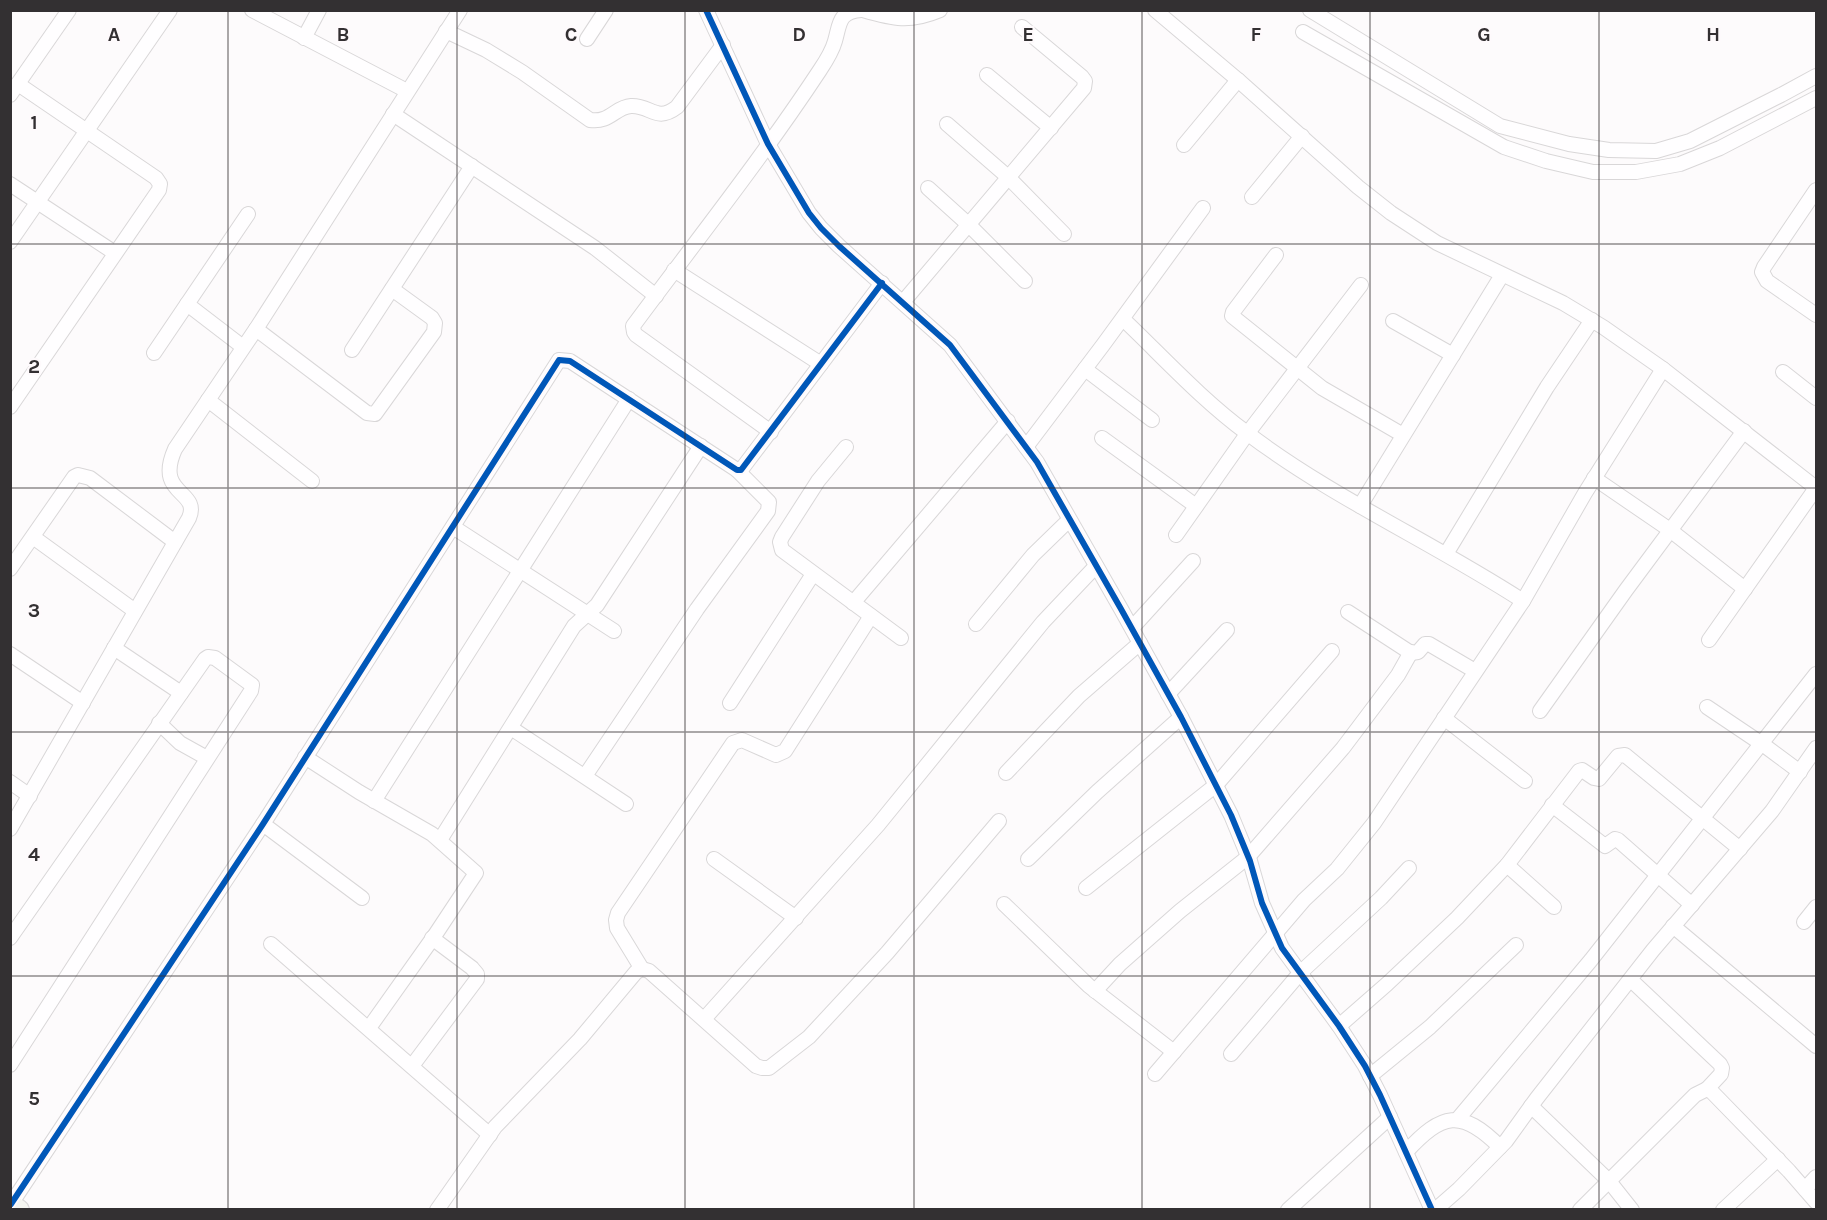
<svg xmlns="http://www.w3.org/2000/svg" width="1827" height="1220" font-family="Karla,sans-serif">
  <rect width="100%" height="100%" fill="#fdfbfc"/>
  <g fill="none" stroke-linecap="round" stroke-linejoin="round">
    <!-- street casing -->
    <g stroke="#d9d7d8" stroke-width="16">
      <g id="street">
        <path d="M252 10 407 91"/>
        <path d="M706 10 768 144 809 213 821 228 839 246 950 345 1037 462 1121 609 1181 717 1231 815 1250 861 1262 903 1282 948 1339 1026 1365 1066 1380 1095 1432 1210"/>
        <path d="M863 10C894 19 909 23 940 10"/>
        <path d="M1155 10 1238 80 1358 187 1391 213 1437 243 1563 303 1603 327 1663 369 1816 488"/>
        <path d="M1310 10 1500 126 1569 144 1609 150 1656 151 1690 141 1781 95 1816 76"/>
        <path d="M446 31 486 50 522 72 590 120C610 123 615 107 631 106 651 105 656 123 677 107L723 45"/>
        <path d="M1303 32 1504 147 1546 161 1593 172H1636L1680 164 1720 148 1816 98"/>
        <path d="M304 38 319 10"/>
        <path d="M587 39 606 10"/>
        <path d="M987 75 1051 128"/>
        <path d="M10 95 69 10"/>
        <path d="M393 114 595 248 656 296"/>
        <path d="M947 124 1008 177 1064 234"/>
        <path d="M1184 145 1238 80"/>
        <path d="M10 184 115 253"/>
        <path d="M928 188 969 225 1025 281"/>
        <path d="M1816 190 1764 267 1762 272 1767 281 1816 315"/>
        <path d="M1252 197 1302 136"/>
        <path d="M10 242 170 10"/>
        <path d="M1276 255 1233 312 1232 316 1322 388 1403 435"/>
        <path d="M674 270 821 364"/>
        <path d="M903 302 1084 88 1085 81 1082 77 1022 27"/>
        <path d="M187 304 243 347"/>
        <path d="M1123 319C1163 357 1202 400 1247 433 1333 498 1432 542 1523 601"/>
        <path d="M1393 321 1453 355"/>
        <path d="M256 329 367 413 375 414 434 332 435 323 432 318 392 289"/>
        <path d="M352 350 472 166"/>
        <path d="M154 353 248 214"/>
        <path d="M1085 369 1152 420"/>
        <path d="M1783 372 1816 398"/>
        <path d="M208 400 312 481"/>
        <path d="M10 407 159 190 160 184 156 178 18 84"/>
        <path d="M771 432 636 335 634 332 633 326C696 241 762 158 820 70 826 61 832 52 835 41 840 24 838 12 861 10"/>
        <path d="M1102 438 1196 506"/>
        <path d="M846 447 818 481 782 537 780 542 782 550 901 638"/>
        <path d="M1026 447 1103 345 1203 208"/>
        <path d="M1594 478 1670 530 1745 589"/>
        <path d="M1360 506 1502 275"/>
        <path d="M453 527 614 631"/>
        <path d="M1176 535 1247 434 1361 285"/>
        <path d="M33 537 135 611"/>
        <path d="M1446 554 1547 387 1592 320"/>
        <path d="M10 569 74 477 78 475 90 478 175 542"/>
        <path d="M853 603 1008 421"/>
        <path d="M1348 612 1411 653 1418 652 1425 644H1429L1475 671"/>
        <path d="M976 624 1033 555 1069 520"/>
        <path d="M1132 628 1193 561"/>
        <path d="M1709 640 1816 488"/>
        <path d="M114 648 181 693"/>
        <path d="M10 654 83 703"/>
        <path d="M1168 694 1227 630"/>
        <path d="M730 703 813 574"/>
        <path d="M1707 707 1765 746 1800 772"/>
        <path d="M1540 711 1626 590 1744 431"/>
        <path d="M1444 718 1525 781"/>
        <path d="M159 723 180 743 207 758"/>
        <path d="M511 728 626 804"/>
        <path d="M305 757 359 792 432 834 476 873 435 935 369 1028"/>
        <path d="M1006 773 1079 696 1140 643"/>
        <path d="M585 776 697 609 768 511 769 502 737 470"/>
        <path d="M10 782 30 796"/>
        <path d="M374 801 629 399"/>
        <path d="M1552 805 1605 846 1615 839 1618 840 1692 905"/>
        <path d="M263 824 362 898"/>
        <path d="M10 829 189 518C201 490 154 496 175 449L256 329 460 10"/>
        <path d="M440 840 574 626 597 605 701 446"/>
        <path d="M714 859 796 918"/>
        <path d="M1028 859 1097 792 1181 717"/>
        <path d="M1507 865 1554 907"/>
        <path d="M1086 888 1216 785 1332 651"/>
        <path d="M1004 904 1089 986 1174 1052"/>
        <path d="M1804 922 1816 907"/>
        <path d="M1673 926 1816 1046"/>
        <path d="M10 938 205 659 208 657 215 658 252 685 251 691 10 1065"/>
        <path d="M271 944 490 1135"/>
        <path d="M642 969 617 928 616 920 618 913 733 743 742 740 776 755 785 751 871 616"/>
        <path d="M1631 980 1720 1064 1722 1068 1721 1074 1707 1089"/>
        <path d="M1095 991 1120 964 1180 911 1248 857 1343 748 1398 675 1411 652"/>
        <path d="M705 1018 878 825 1043 622 1096 566"/>
        <path d="M1339 1026 1387 984 1457 918 1507 865 1579 771 1582 770 1594 778 1599 779 1618 756 1625 755 1740 849"/>
        <path d="M1231 1054 1300 973 1381 898 1409 868"/>
        <path d="M412 1066 477 979V974L472 968 432 938"/>
        <path d="M1155 1074 1304 900 1337 869 1374 823 1523 601 1585 493 1663 369"/>
        <path d="M1370 1076 1430 1027 1516 945"/>
        <path d="M1531 1106 1609 1181 1632 1210"/>
        <path d="M1457 1120 1591 960 1816 674"/>
        <path d="M1406 1152C1442 1113 1461 1108 1500 1147"/>
        <path d="M1805 1189 1816 1177"/>
        <path d="M11 1204 263 824 559 360 570 361 737 470H741L882 283"/>
        <path d="M437 1210 495 1127 580 1039 636 972 642 969 649 971 756 1066 762 1068H769L809 1037 887 953 999 821"/>
        <path d="M1288 1210 1390 1117"/>
        <path d="M1435 1210 1459 1189 1506 1141 1537 1098 1653 950 1772 811 1816 748"/>
        <path d="M1580 1210 1695 1095 1707 1089 1712 1092 1789 1171 1816 1202"/>
        <path d="M1723 1210 1778 1159"/>
      </g>
    </g>
    <!-- secondary casing -->
    <g stroke="#d9d7d8" stroke-width="22">
      <path id="secondary" d="M10 1204 19 1210"/>
    </g>
    <!-- street -->
    <use href="#street" stroke="#fffeff" stroke-width="14"/>
    <!-- secondary -->
    <use href="#secondary" stroke="#f5f5f1" stroke-width="20"/>
    <!-- cycleway casing -->
    <g stroke="#fefafc" stroke-width="10">
      <g id="cycleway">
        <path d="M706 10 768 144 809 213 821 228 839 246 950 345 1037 462 1121 609 1181 717 1231 815 1250 861 1262 903 1282 948 1339 1026 1365 1066 1380 1095 1432 1210"/>
        <path d="M11 1204 263 824 559 360 570 361 737 470H741L882 283"/>
      </g>
    </g>
    <!-- cycleway -->
    <use href="#cycleway" stroke="#0057b8" stroke-width="6"/>
  </g>
  <!-- grid -->
  <path fill="none" stroke="#333032" stroke-width="1.5" stroke-opacity="0.55" d="M228 10V1210M457 10V1210M685 10V1210M914 10V1210M1142 10V1210M1370 10V1210M1599 10V1210M10 244H1816M10 488H1816M10 732H1816M10 976H1816"/>
  <g font-size="20" text-anchor="middle" font-weight="bold" fill="#333032" stroke="#fefafc" stroke-width="4.5" stroke-linejoin="round" paint-order="stroke">
    <text x="114" y="41">A</text>
    <text x="343" y="41">B</text>
    <text x="571" y="41">C</text>
    <text x="799" y="41">D</text>
    <text x="1028" y="41">E</text>
    <text x="1256" y="41">F</text>
    <text x="1484" y="41">G</text>
    <text x="1713" y="41">H</text>
    <text x="34" y="129">1</text>
    <text x="34" y="373">2</text>
    <text x="34" y="617">3</text>
    <text x="34" y="861">4</text>
    <text x="34" y="1105">5</text>
  </g>
  <!-- border -->
  <rect width="1827" height="1220" fill="none" stroke="#333032" stroke-width="24"/>
</svg>
